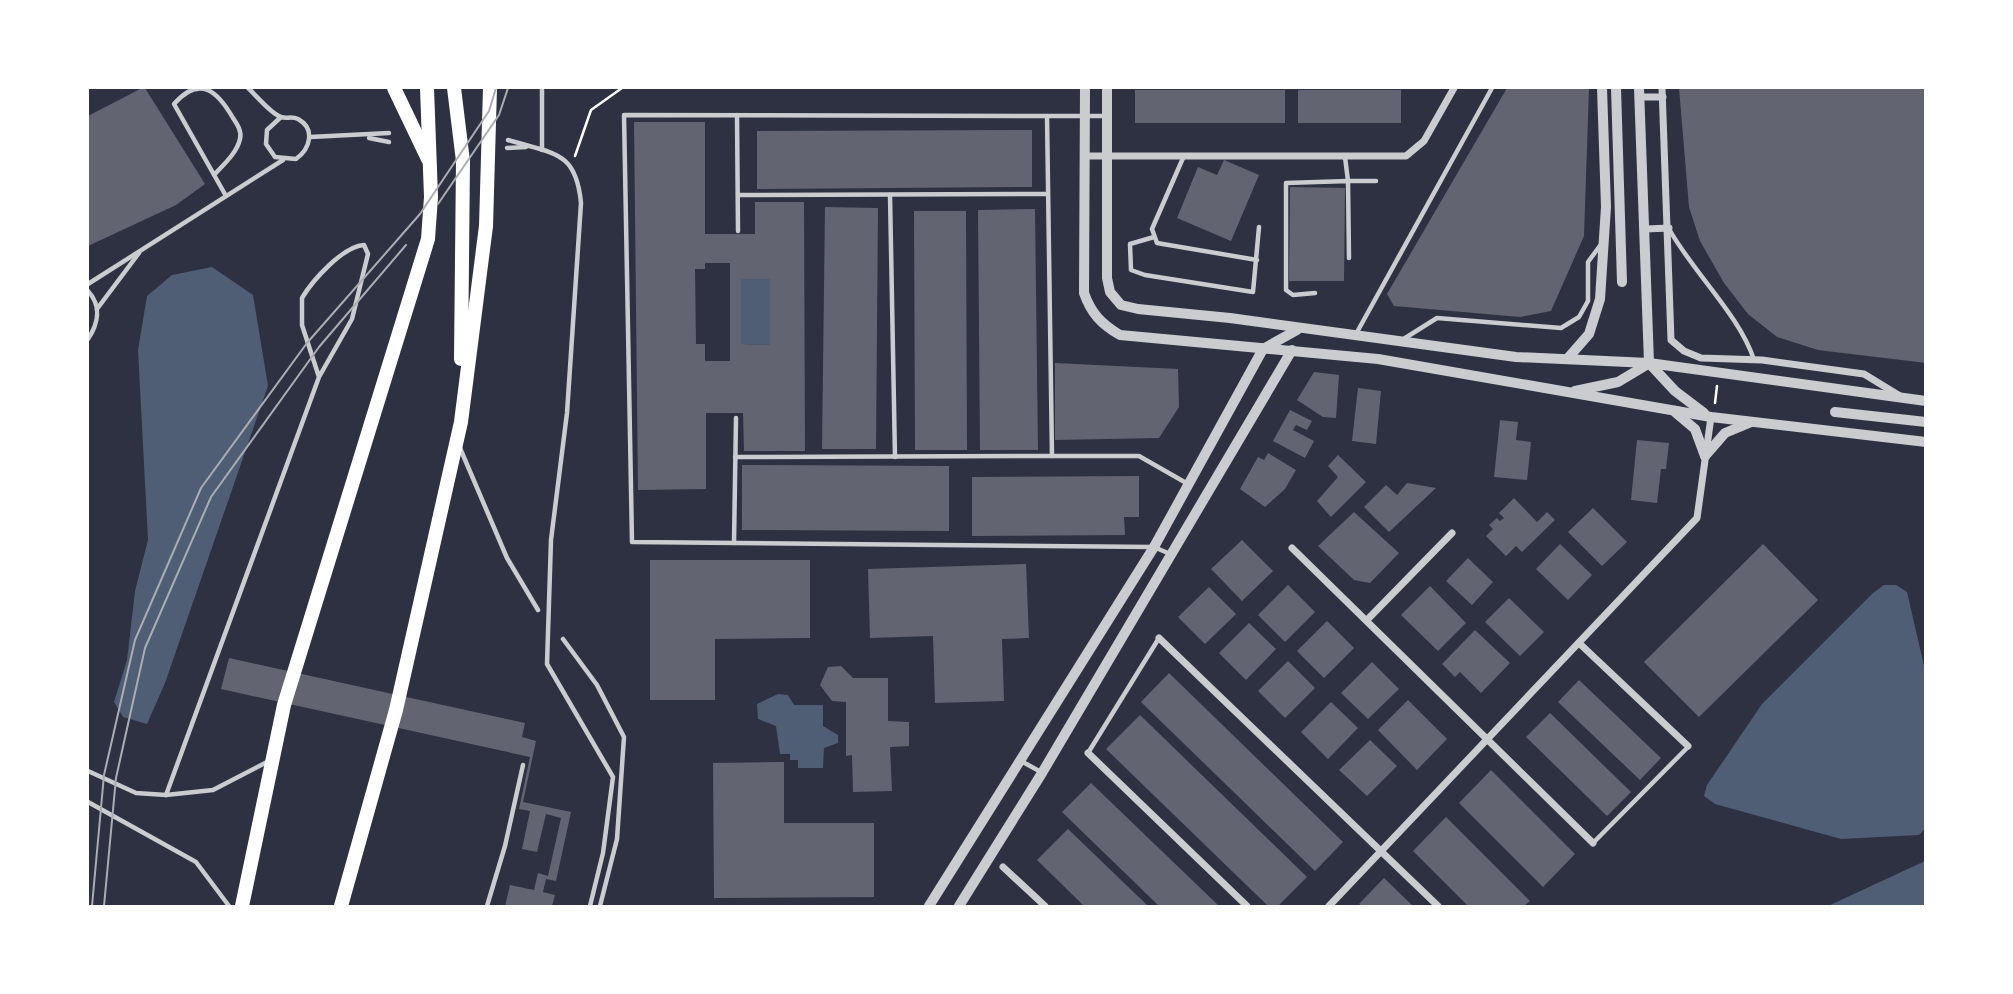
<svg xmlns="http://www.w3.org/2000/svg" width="2013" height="994" font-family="'Open Sans',sans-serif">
  <rect width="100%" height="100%" fill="#2d3142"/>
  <!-- water -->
  <g fill="#4f5d75">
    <path d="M212 267 253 295 268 386 165 683 147 724 123 717 114 702 127 660 135 591 148 540 138 350 147 296 172 275Z"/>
    <path d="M741 279H770V345L741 344Z"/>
    <path d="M1884 585H1896L1907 592 1925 670V829L1919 835 1841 839 1715 804 1704 796 1707 785 1762 704 1873 593Z"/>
    <path d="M778 694 788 695 794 705H823V726L838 735V743L824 748 823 768H798V760H790V754H780L776 726 758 719 757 704Z"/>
    <path d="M1925 861V906H1828Z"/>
  </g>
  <!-- building -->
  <g fill="#626471" fill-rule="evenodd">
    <path d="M142 88H145L205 184 176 205 88 246V116Z"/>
    <path d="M1507 88H1589L1584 236 1551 311 1520 317 1394 306 1387 294Z"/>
    <path d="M1679 88H1926V363L1818 350 1777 337 1748 314 1724 283 1700 241 1689 207Z"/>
    <rect x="1135" y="90" width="150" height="33"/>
    <rect x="1298" y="90" width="103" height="33"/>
    <path d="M634 122H705V234H755V202H804L805 451H744L743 413H706V489L638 490ZM705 263H730V361H705V344H696L695 269H705ZM741 279H770V345L741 344Z"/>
    <path d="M1032 130V187L757 189V131Z"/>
    <path d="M1224 160 1259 175 1231 241 1177 218 1198 167 1217 175Z"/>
    <path d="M1290 187 1345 188 1344 281H1289Z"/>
    <path d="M825 207 878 208 876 449H822Z"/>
    <path d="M1035 209 1038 450H980L978 210Z"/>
    <path d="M914 211H966L967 450H915Z"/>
    <path d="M1055 363 1178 369 1179 407 1159 438 1055 440Z"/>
    <path d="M1314 372 1339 375 1336 418 1323 417 1297 400Z"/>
    <path d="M1358 388 1381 391 1376 444 1352 441Z"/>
    <path d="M1290 410 1312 421 1307 430 1296 425 1293 430 1314 441 1305 458 1273 441Z"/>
    <path d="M1500 420 1518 422 1516 440 1531 442 1527 480 1494 477Z"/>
    <path d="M1637 440 1669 443 1666 469H1661L1657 503 1631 500Z"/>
    <path d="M1268 453 1296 470 1285 489 1265 507 1240 489 1258 457 1264 460Z"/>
    <path d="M1338 455 1366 482 1331 517 1317 501 1338 477 1328 466Z"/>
    <path d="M742 465 949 466V531L742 530Z"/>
    <path d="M1139 476V517H1124L1125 535 972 536V477Z"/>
    <path d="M1407 483 1436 488 1389 532 1364 507 1386 485 1397 495Z"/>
    <path d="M1514 498 1537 522 1547 512 1555 520 1522 552 1516 546 1506 556 1486 536 1493 529 1489 525 1497 518 1500 521 1504 518 1499 513Z"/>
    <path d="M1593 508 1627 542 1602 566 1568 532Z"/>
    <path d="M1354 512 1399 553 1370 583 1354 580 1318 546Z"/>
    <path d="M1242 540 1273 571 1242 601 1211 569Z"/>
    <path d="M1560 544 1592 575 1568 600 1536 569Z"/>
    <path d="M1763 544 1818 600 1699 717 1644 662Z"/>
    <path d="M1468 558 1493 582 1472 605 1446 581Z"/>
    <path d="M650 560H810V638L715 639V700H650Z"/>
    <path d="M1026 564 1029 638 1002 639 1004 701 935 703 933 636 870 638 868 569Z"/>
    <path d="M1288 585 1315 612 1285 642 1258 615Z"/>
    <path d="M1430 586 1466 623 1438 651 1401 615Z"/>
    <path d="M1209 587 1236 614 1205 644 1178 617Z"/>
    <path d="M1509 598 1544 632 1520 656 1485 622Z"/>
    <path d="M1327 621 1354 648 1324 678 1297 651Z"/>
    <path d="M1249 623 1276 649 1246 680 1219 653Z"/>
    <path d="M1475 630 1510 663 1481 693 1460 672 1455 677 1442 664Z"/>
    <path d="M229 658 525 723 522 737 536 741 523 802 571 812 556 881 546 879 543 892 555 895 552 906H505L510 885 534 890 538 873 548 876 561 818 546 814 537 852 522 849 530 811 519 809 530 757 221 689Z"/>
    <path d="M1288 661 1315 688 1285 718 1258 691Z"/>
    <path d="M1372 662 1399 689 1368 719 1341 693Z"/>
    <path d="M841 666 853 678H888V721L909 722V746L890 747 892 791 853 792 852 755 846 756V702L832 701 820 685 828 667Z"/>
    <path d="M1169 673 1343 842 1315 871 1141 702Z"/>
    <path d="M1579 680 1661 758 1640 780 1558 702Z"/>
    <path d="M1408 700 1447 739 1417 770 1378 730Z"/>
    <path d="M1331 702 1358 728 1328 759 1301 732Z"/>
    <path d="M1550 713 1631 792 1607 816 1526 737Z"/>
    <path d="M1140 715 1307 877 1278 906H1268L1106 749Z"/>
    <path d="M1370 740 1397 766 1367 796 1339 770Z"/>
    <path d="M784 762V823H874V897L714 898 713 763Z"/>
    <path d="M1491 770 1575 854 1543 887 1459 803Z"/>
    <path d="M1091 783 1219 906H1159L1062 812Z"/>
    <path d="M1446 817 1530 901 1524 906H1468L1413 851Z"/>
    <path d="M1068 829 1148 906H1084L1037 860Z"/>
    <path d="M1384 878 1413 906H1362L1359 904Z"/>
  </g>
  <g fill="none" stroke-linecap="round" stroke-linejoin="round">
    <!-- path -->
    <g stroke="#fff" stroke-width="2.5">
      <path d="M575 156 591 110 622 88"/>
      <path d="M1715 403 1717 386"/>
    </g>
    <!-- service -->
    <g stroke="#caccd0" stroke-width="4.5">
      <path d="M248 88C256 95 271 114 281 117 287 119 292 116 298 119 316 129 310 149 296 159L275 157 266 144 267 130 281 117"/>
      <path d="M542 88V150"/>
      <path d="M737 115 738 231"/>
      <path d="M1047 116H1106"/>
      <path d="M310 137 389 133"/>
      <path d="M369 138 389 142"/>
      <path d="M508 140C553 154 576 150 581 203L567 413 551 540 547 664 613 777 603 853 590 906"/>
      <path d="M507 148 526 147"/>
      <path d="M1345 157 1348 181H1376"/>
      <path d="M1183 158 1152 229 1157 243 1257 260"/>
      <path d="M214 175C223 165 237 153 240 139 242 131 237 124 233 118 218 92 200 74 174 104L226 196"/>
      <path d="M738 195 1047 194"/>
      <path d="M890 195 895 457"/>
      <path d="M1669 229C1693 272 1740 316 1754 360"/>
      <path d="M1154 237 1130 244 1131 270 1145 275 1253 292 1259 227"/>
      <path d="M88 284 283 160"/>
      <path d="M88 291C102 306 98 324 88 339"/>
      <path d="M1315 293 1293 295 1286 290V183L1348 181 1349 258"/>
      <path d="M97 309 139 253"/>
      <path d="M1356 334 1492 88"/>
      <path d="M1402 340 1437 318 1561 328 1579 317 1588 301V262L1602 243"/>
      <path d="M460 448 507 558 538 610"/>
      <path d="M1052 456H1139L1188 484"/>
      <path d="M735 457 1052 456 1047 116 624 115 632 542 1154 547 1170 554"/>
      <path d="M734 543 736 418"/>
      <path d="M563 639 597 685 624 737 617 839 600 906"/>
      <path d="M1088 753 1159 638"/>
      <path d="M1021 761 1041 772"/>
      <path d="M88 771 136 793 166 795 213 790 267 762"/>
      <path d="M166 795 319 377 352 319 368 254 364 245C343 246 312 281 302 298V325L319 377"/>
      <path d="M88 802 196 862 229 906"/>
      <path d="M1593 843 1688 747"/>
      <path d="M487 906 505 846 523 765"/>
    </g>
    <!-- minor -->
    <g stroke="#caccd0" stroke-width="7">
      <path d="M1662 88 1671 340 1684 351 1701 358 1762 360 1864 374 1900 396"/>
      <path d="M1640 97H1663"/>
      <path d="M1085 156H1406L1424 141 1454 88"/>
      <path d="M1646 229 1669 228"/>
      <path d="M1292 548 1593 843"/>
      <path d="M1367 620 1452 533"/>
      <path d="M1159 638 1438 906"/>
      <path d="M1579 643 1688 746"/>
      <path d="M1088 753 1247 906"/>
      <path d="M1003 867 1045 906"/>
      <path d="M1329 906 1697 518 1711 417"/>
    </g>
    <!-- tertiary -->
    <g stroke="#caccd0" stroke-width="10">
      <path d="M1085 88 1084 293C1091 313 1101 324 1120 335L1378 359 1711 417 1926 442"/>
      <path d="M1107 88V278L1110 292 1121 305 1138 309 1230 318 1516 357 1649 363 1926 401"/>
      <path d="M1616 88 1622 282"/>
      <path d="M1639 88 1649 363 1675 391 1704 413"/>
      <path d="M1568 358 1589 334 1600 299 1606 207 1602 88"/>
      <path d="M1575 391 1618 382 1648 364"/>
      <path d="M1835 412 1926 422"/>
      <path d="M1676 413 1695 429 1705 456"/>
      <path d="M1705 456 1725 433 1749 423"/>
      <path d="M929 906 1154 547 1263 349 1297 330"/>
      <path d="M959 906 1042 773 1292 350"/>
    </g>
    <!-- motorway -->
    <g stroke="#fff" stroke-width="14">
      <path d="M394 88 428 159"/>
      <path d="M454 88 463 161 461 359"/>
      <path d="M242 906 284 705 428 239 431 197 427 88"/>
      <path d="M341 906 396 710 461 422 486 226 490 88"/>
    </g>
    <!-- tram -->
    <g stroke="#abadb3" stroke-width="2">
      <path d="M438 204 499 115 508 88"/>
      <path d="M92 906 104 775 135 640 201 488 307 343 420 214 489 111 496 88"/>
      <path d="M104 906 116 778 145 648 211 497 319 347 406 245"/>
    </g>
  </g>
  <!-- border -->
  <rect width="2013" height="994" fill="none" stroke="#ffffff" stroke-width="178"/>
</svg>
